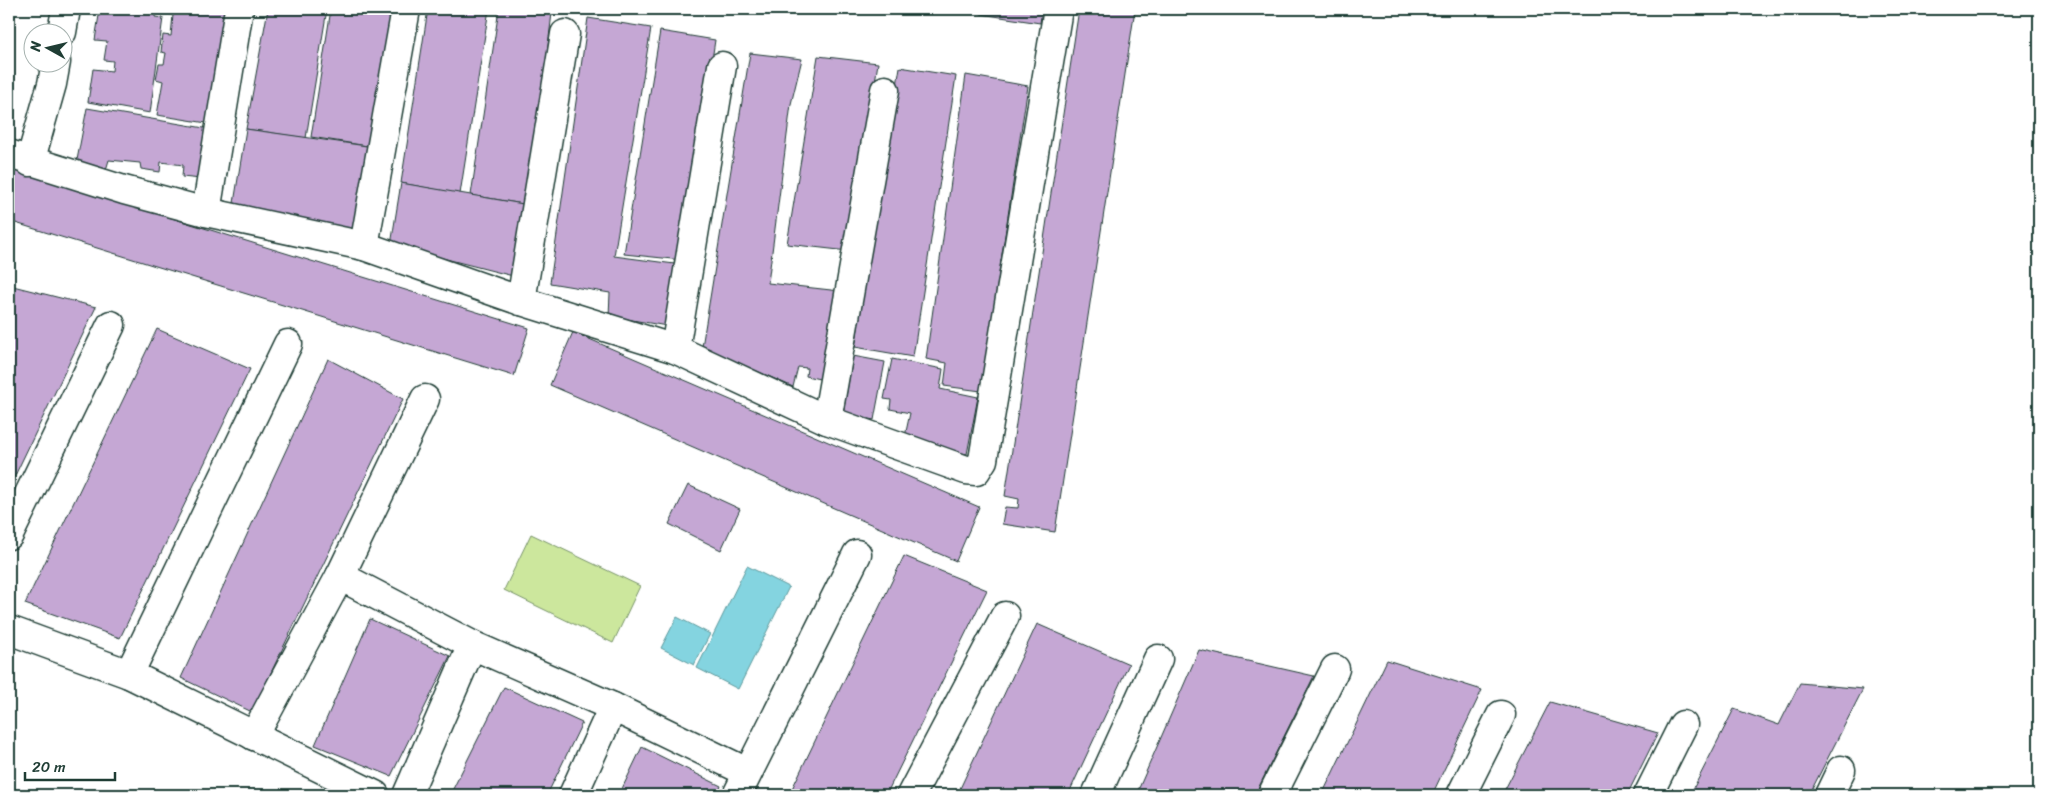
<svg xmlns="http://www.w3.org/2000/svg" width="2048" height="804" font-family="Sriracha,sans-serif">
  <rect width="100%" height="100%" fill="#fff"/>
  <filter id="ink" filterUnits="userSpaceOnUse"><feTurbulence type="fractalNoise" baseFrequency=".02" numOctaves="2"/><feDisplacementMap in="SourceGraphic" scale="10" xChannelSelector="R" yChannelSelector="G"/><feConvolveMatrix kernelMatrix="1 2 1 2 8 2 1 2 1" color-interpolation-filters="sRGB"/></filter>
  <g filter="url(#ink)">
    <!-- green -->
    <path fill="#cce79d" stroke="#769268" d="M531 534 640 586 613 643 504 590Z"/>
    <!-- water -->
    <g fill="#84d4e0" stroke="#5c989b">
      <path d="M747 566 789 587 738 689 697 668Z"/>
      <path d="M677 617 710 634 694 665 661 648Z"/>
    </g>
    <!-- building -->
    <g fill="#c5a7d4" stroke="#1f3d34">
      <path d="M100 9H156L155 17 163 18 150 113 88 102 93 69 112 71 113 61 104 60 107 41 95 40Z"/>
      <path d="M159 9H231L213 124 157 115 163 81 156 79 159 64H164L166 53 161 52 163 35 171 36 173 15 158 13Z"/>
      <path d="M268 9H327L306 138 246 129Z"/>
      <path d="M331 9H398L374 147 311 137Z"/>
      <path d="M428 9H489L460 194 401 183Z"/>
      <path d="M499 9H531L552 13 529 205 471 195Z"/>
      <path d="M982 9H1042L1040 23 981 14Z"/>
      <path d="M1079 9H1135L1055 532 1002 524 1005 507 1018 508 1019 499 1005 496Z"/>
      <path d="M588 18 651 28 614 256 682 265 667 326 609 316 610 293 550 283Z"/>
      <path d="M660 31 715 40 682 260 624 254Z"/>
      <path d="M750 53 802 59 791 104 768 283 840 291 824 380 806 376 807 368 798 367 793 387 702 347Z"/>
      <path d="M818 56 878 63 848 251 787 244Z"/>
      <path d="M900 67 956 76 913 357 855 347Z"/>
      <path d="M966 75 1028 86 981 391 944 386 947 363 926 359Z"/>
      <path d="M87 108 210 129 201 179 182 177 183 165 161 162 160 172 141 169 140 163 109 160 106 170 77 160Z"/>
      <path d="M246 129 374 147 355 235 234 203Z"/>
      <path d="M9 168 529 328 514 376 9 221Z"/>
      <path d="M401 183 529 205 513 276 391 245Z"/>
      <path d="M9 285 96 307 9 488Z"/>
      <path d="M157 329 250 369 120 638 25 604Z"/>
      <path d="M573 332 979 507 956 561 550 385Z"/>
      <path d="M853 356 885 362 874 420 843 414Z"/>
      <path d="M328 359 403 399 252 712 181 678Z"/>
      <path d="M892 359 943 369 940 389 978 397 967 454 904 441 910 413 890 409 891 400 884 399Z"/>
      <path d="M688 485 740 509 721 550 669 524Z"/>
      <path d="M904 556 987 590 886 795H789Z"/>
      <path d="M370 619 450 656 391 776 315 745Z"/>
      <path d="M1037 624 1129 664 1068 795H957Z"/>
      <path d="M1199 650 1314 676 1255 795H1136Z"/>
      <path d="M1387 660 1482 690 1432 795H1322Z"/>
      <path d="M1800 683 1863 689 1809 795H1690L1734 709 1779 725Z"/>
      <path d="M504 687 582 723 547 795H450Z"/>
      <path d="M1550 702 1658 733 1627 795H1502Z"/>
      <path d="M642 747 721 786 717 795H619Z"/>
    </g>
    <g fill="none" stroke-linecap="round" stroke-linejoin="round">
      <!-- minor casing -->
      <g stroke="#1f3d34" stroke-width="31">
        <g id="minor">
          <path d="M62 32 66 9"/>
          <path d="M9 154 124 190 206 212 364 246 521 301 675 349 827 420 966 470 976 471 983 460 1058 9"/>
          <path d="M30 162 52 84 56 62"/>
          <path d="M206 212 239 9"/>
          <path d="M364 246 406 9"/>
          <path d="M521 301 565 34"/>
          <path d="M675 349 722 66"/>
          <path d="M827 420 885 90"/>
          <path d="M9 535 111 325"/>
          <path d="M340 576 472 645 613 707 747 772"/>
          <path d="M9 630 129 674 375 795"/>
          <path d="M129 674 288 344"/>
          <path d="M254 736 340 576 425 399"/>
          <path d="M407 795 472 645"/>
          <path d="M573 795 613 707"/>
          <path d="M737 795 857 554"/>
          <path d="M911 795 1005 616"/>
          <path d="M1096 795 1158 659"/>
          <path d="M1272 795 1335 669"/>
          <path d="M1461 795 1501 715"/>
          <path d="M1648 795 1683 725"/>
          <path d="M1829 795 1841 770"/>
        </g>
      </g>
      <!-- minor -->
      <use href="#minor" stroke="#fff" stroke-width="28"/>
    </g>
  </g>
  <!-- margin -->
  <rect width="2048" height="804" fill="none" stroke="#fff" stroke-width="30"/>
  <rect x="15" y="15" width="2018" height="774" fill="none" stroke="#1f3d34" stroke-width="2" filter="url(#ink)"/>
  <!-- north arrow -->
  <g transform="translate(48 48) rotate(278)"><circle r="24" fill="#ffffff" stroke="#a5b1ae"/>
  <path d="M0-4L9 19L0 12L-9 19Z" fill="#1f3d34"/>
  <text y="-8" font-size="14" font-weight="bold" text-anchor="middle" fill="#1f3d34">N</text>
  </g>
  <!-- scale -->
  <path d="M25 772v8h90v-8" fill="none" stroke="#1f3d34" stroke-width="2.5"/>
  <text x="32" y="772" font-size="15" fill="#1f3d34" stroke="#ffffff" stroke-width="4" paint-order="stroke">20 m</text>
</svg>
